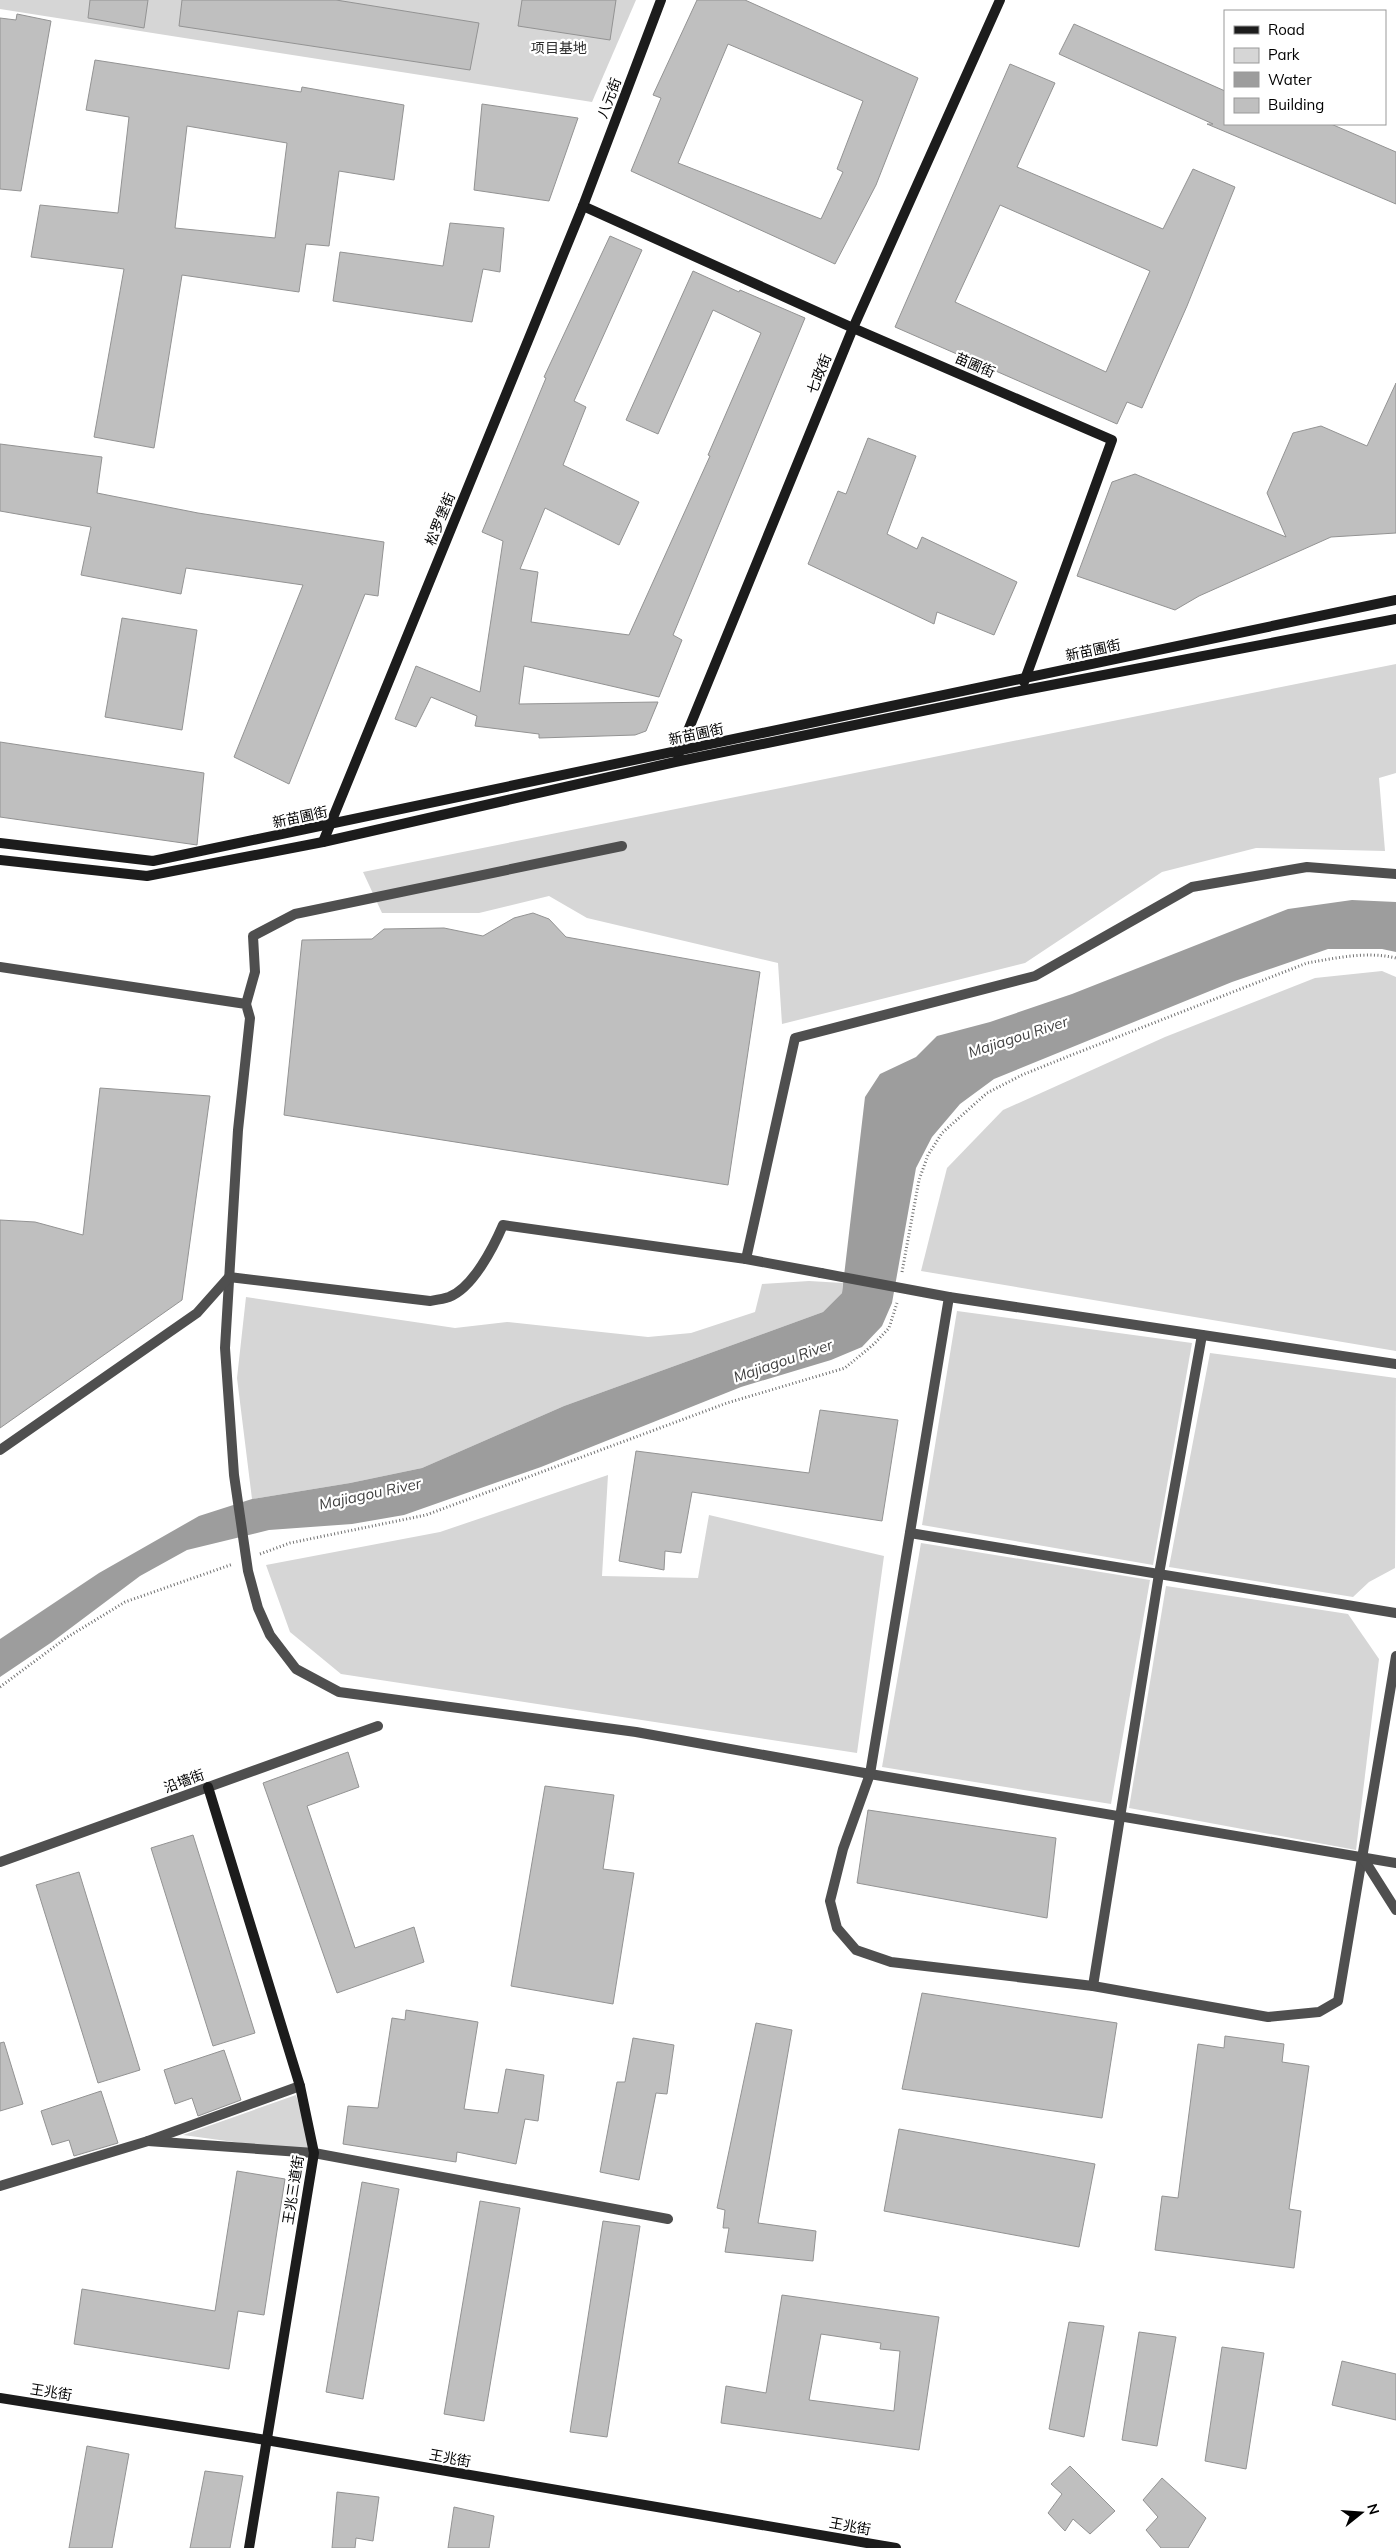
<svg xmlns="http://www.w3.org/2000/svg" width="1396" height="2548" font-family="Mulish,'Noto Sans SC',sans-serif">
  <rect width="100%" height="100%" fill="#fff"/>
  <!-- green -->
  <g fill="#d6d6d6">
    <path d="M0 0H636L592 102 0 9Z"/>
    <path d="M1396 664V773L1379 778 1385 851 1256 848 1162 872 1025 963 782 1024 778 963 587 918 549 896 479 913H382L363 872Z"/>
    <path d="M1382 971 1396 977V1351L921 1271 947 1168 1003 1110 1165 1037 1315 978Z"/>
    <path d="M809 1281 843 1283 842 1293 823 1312 564 1406 422 1468 350 1483 252 1499 237 1378 246 1297 455 1328 507 1322 648 1337 691 1333 755 1312 762 1284Z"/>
    <path d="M957 1311 1192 1343 1153 1565 922 1525Z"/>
    <path d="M1210 1353 1396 1378 1395 1568 1369 1582 1353 1597 1169 1567Z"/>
    <path d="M608 1475 602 1576 698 1578 709 1515 884 1556 857 1753 341 1674 290 1632 266 1565 440 1532Z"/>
    <path d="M921 1543 1150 1580 1111 1804 882 1767Z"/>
    <path d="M1166 1586 1348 1614 1379 1659 1356 1850 1129 1808Z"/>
    <path d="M296 2095 314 2153 183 2135Z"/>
  </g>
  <!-- water -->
  <path fill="#9d9d9d" d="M1352 900 1396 902V952L1382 949H1328L1232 982 994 1079 960 1104 932 1137 916 1168 892 1303 882 1326 862 1347 831 1360 741 1387 541 1467 404 1515 352 1524 269 1530 187 1550 140 1576 52 1642 0 1677V1639L99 1573 199 1516 252 1499 350 1483 422 1468 564 1406 823 1312 842 1293 865 1097 880 1074 916 1057 937 1036 990 1022 1072 994 1288 909Z"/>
  <!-- building -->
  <g fill="#bfbfbf" stroke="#939393" fill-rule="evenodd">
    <path d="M90 0H148L144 28 88 18Z"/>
    <path d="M182 0H336L479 23 470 70 179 26Z"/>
    <path d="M522 0H616L610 40 518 26Z"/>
    <path d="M697 0H745L918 78 876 185 835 264 631 171 661 98 653 95ZM728 44 863 101 837 169 843 172 821 219 678 163Z"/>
    <path d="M17 14 51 21 21 191 0 189V18L16 20Z"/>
    <path d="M1074 24 1225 91V124H1331L1396 152V204L1207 124H1213L1059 54Z"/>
    <path d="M95 60 301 92 302 87 404 105 394 180 339 171 329 246 306 244 299 292 182 275 154 448 94 437 124 269 31 257 40 205 118 213 129 117 86 110ZM187 126 287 143 275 238 175 228Z"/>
    <path d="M1010 64 1055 83 1017 167 1163 229 1193 169 1235 187 1187 306 1142 408 1127 402 1117 424 895 327ZM1000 205 1150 271 1106 372 955 302Z"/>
    <path d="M482 104 578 118 549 201 474 190Z"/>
    <path d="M450 223 504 228 500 272 483 269 472 322 333 301 340 252 443 266Z"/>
    <path d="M610 236 642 250 574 401 586 407 563 465 639 502 619 545 545 508 520 569 538 572 531 622 629 635 710 456 708 455 761 333 713 310 658 434 626 420 693 271 739 292 740 290 805 318 673 635 682 640 659 697 524 666 519 704 658 702 646 731 635 735 539 738V734L475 726 477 716 431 697 416 727 395 719 416 666 480 692 503 541 482 532 546 378 544 377Z"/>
    <path d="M1396 383V533L1331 537 1199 596 1175 610 1077 576 1112 482 1135 474 1286 537 1267 493 1293 433 1321 426 1367 446Z"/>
    <path d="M868 438 916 456 887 534 917 549 922 537 1017 582 994 635 937 612 934 624 808 564 838 491 846 494Z"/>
    <path d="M0 444 102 457 97 493 198 513 384 542 378 596 365 594 289 784 234 757 303 585 186 568 181 594 81 575 91 527 0 511Z"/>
    <path d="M122 618 197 630 182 730 105 717Z"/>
    <path d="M0 742 204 773 197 845 0 817Z"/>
    <path d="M533 913 549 919 566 937 760 972 728 1185 284 1115 302 940 372 939 384 929 444 928 483 936 514 918Z"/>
    <path d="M100 1088 210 1096 182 1300 0 1428V1220L35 1222 83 1235Z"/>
    <path d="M820 1410 898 1420 882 1521 692 1492 681 1553 665 1551 664 1570 619 1561 636 1451 809 1473Z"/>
    <path d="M348 1752 359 1787 307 1806 355 1948 414 1927 424 1962 337 1993 263 1783Z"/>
    <path d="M545 1786 614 1795 603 1869 634 1873 613 2004 511 1986Z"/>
    <path d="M868 1810 1056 1838 1047 1918 857 1883Z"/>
    <path d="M193 1835 255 2033 213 2046 151 1848Z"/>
    <path d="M79 1872 140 2070 98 2083 36 1885Z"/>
    <path d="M922 1993 1117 2023 1102 2118 902 2089Z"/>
    <path d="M406 2010 478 2022 464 2109 498 2113 506 2069 544 2075 538 2121 525 2119 516 2164 457 2152 456 2162 343 2144 348 2106 378 2108 392 2018 405 2020Z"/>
    <path d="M756 2023 792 2030 758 2223 816 2231 813 2261 725 2252 729 2228H723L725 2210 717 2208Z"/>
    <path d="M1225 2036 1284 2044 1282 2062 1309 2066 1289 2209 1301 2211 1294 2268 1155 2250 1162 2196 1178 2198 1198 2044 1224 2048Z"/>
    <path d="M633 2038 674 2045 667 2094 656 2093 639 2180 600 2172 617 2082H625Z"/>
    <path d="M4 2042 23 2104 0 2111V2043Z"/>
    <path d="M224 2050 241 2100 198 2116 192 2098 175 2104 164 2070Z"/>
    <path d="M101 2091 118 2143 74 2156 69 2140 52 2145 41 2111Z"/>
    <path d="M899 2129 1095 2164 1079 2247 884 2211Z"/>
    <path d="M237 2171 285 2179 264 2315 238 2311 229 2369 74 2344 82 2289 215 2311Z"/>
    <path d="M362 2182 399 2189 363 2399 326 2392Z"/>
    <path d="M480 2201 520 2208 484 2421 444 2414Z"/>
    <path d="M603 2221 640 2226 607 2437 570 2432Z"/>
    <path d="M782 2295 939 2317 919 2450 721 2423 726 2386 766 2393ZM821 2334 881 2343 880 2349 900 2351 894 2411 809 2400Z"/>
    <path d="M1069 2322 1104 2326 1084 2437 1049 2429Z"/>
    <path d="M1139 2332 1176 2337 1157 2446 1122 2440Z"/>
    <path d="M1222 2347 1264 2353 1246 2469 1205 2461Z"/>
    <path d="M1342 2361 1396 2374V2420L1332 2405Z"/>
    <path d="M87 2446 129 2454 112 2548H69Z"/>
    <path d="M1070 2466 1115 2511 1090 2534 1073 2519 1065 2531 1048 2513 1062 2494 1051 2484Z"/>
    <path d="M205 2471 243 2476 230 2548H190Z"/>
    <path d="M1162 2478 1206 2518 1188 2548H1161L1146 2530 1158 2517 1143 2500Z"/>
    <path d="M337 2492 379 2497 373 2541 356 2538 355 2548H332Z"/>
    <path d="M454 2507 494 2516 489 2548H448Z"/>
  </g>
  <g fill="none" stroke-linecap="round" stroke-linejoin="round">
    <!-- path -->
    <g stroke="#717171" stroke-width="3" stroke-dasharray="1 2.5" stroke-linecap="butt">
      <path d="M902 1272 919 1180 928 1155 942 1133 987 1093 1022 1075 1069 1056 1307 963C1336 958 1367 951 1396 958"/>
      <path d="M260 1554 290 1543 426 1515 727 1403 845 1368 874 1344 889 1328 897 1303"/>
      <path d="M0 1687 66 1638 125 1602 233 1564"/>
    </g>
    <!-- lane -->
    <path stroke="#4f4f4f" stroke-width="10" d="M821 1273 949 1297"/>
    <!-- street -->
    <g stroke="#4f4f4f" stroke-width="10">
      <path d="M0 967 246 1004 250 1018 238 1130 225 1348 234 1475 248 1571 258 1608 270 1635 296 1669 339 1692 636 1732 870 1774 1396 1863"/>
      <path d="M246 1004 255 972 253 936 295 914 622 846"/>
      <path d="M746 1259 795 1038 1035 976 1192 887 1307 867 1396 874"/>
      <path d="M1396 1364 949 1297 870 1774 843 1849 830 1901 837 1928 856 1950 891 1962 1093 1986 1268 2017 1319 2012 1338 2001 1396 1656"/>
      <path d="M0 1450 197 1313 229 1277 430 1301C436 1300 443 1299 449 1297 473 1288 494 1246 503 1225L746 1259 821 1273"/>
      <path d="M910 1533 1396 1613"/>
      <path d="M1363 1858 1396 1910"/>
      <path d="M0 1862 378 1726"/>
      <path d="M1093 1986 1159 1574 1202 1335"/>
      <path d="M148 2141 314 2153 668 2219"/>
      <path d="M0 2186 148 2141 300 2086"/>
    </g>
    <!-- secondary -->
    <g stroke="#1c1c1c" stroke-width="10">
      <path d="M583 206 853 328 1112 440 1024 682"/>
      <path d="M678 755 853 328 1000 0"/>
      <path d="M323 842 583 206 661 0"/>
      <path d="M0 843 153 861 1396 600"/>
      <path d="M0 860 147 876 323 842 675 762 1020 691 1396 619"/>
      <path d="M208 1787 300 2086 314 2153 249 2548"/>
      <path d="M0 2398 266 2440 896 2548"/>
    </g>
  </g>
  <g text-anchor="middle" stroke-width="4.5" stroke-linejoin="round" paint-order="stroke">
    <!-- park labels -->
    <g font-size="14" fill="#2d2d2d" stroke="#fff">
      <text x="559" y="53">项目基地</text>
    </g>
    <!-- street labels -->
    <g font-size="14" fill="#000" stroke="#fff">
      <text transform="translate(609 98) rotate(-69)" y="5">八元街</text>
      <text transform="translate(975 365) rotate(23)" y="5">苗圃街</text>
      <text transform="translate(819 374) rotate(-68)" y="5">七政街</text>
      <text transform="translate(440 519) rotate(-68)" y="5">松罗堡街</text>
      <text transform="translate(1093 650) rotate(-12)" y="5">新苗圃街</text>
      <text transform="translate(696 734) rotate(-12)" y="5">新苗圃街</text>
      <text transform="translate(300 817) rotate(-12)" y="5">新苗圃街</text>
      <text transform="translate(184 1781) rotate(-20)" y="5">沿墙街</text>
      <text transform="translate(293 2190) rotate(-81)" y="5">王兆三道街</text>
      <text transform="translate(51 2392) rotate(9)" y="5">王兆街</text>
      <text transform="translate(450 2458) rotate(10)" y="5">王兆街</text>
      <text transform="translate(850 2526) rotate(10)" y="5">王兆街</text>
    </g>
    <!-- water labels -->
    <g font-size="15" font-style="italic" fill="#3e3e3e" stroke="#fff">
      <text transform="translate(1018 1037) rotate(-18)" y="5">Majiagou River</text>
      <text transform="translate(783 1361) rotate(-19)" y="5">Majiagou River</text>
      <text transform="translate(370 1494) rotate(-12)" y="5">Majiagou River</text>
    </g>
  </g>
  <!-- legend -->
  <rect x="1224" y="10" width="162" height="115" fill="#ffffff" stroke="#999999"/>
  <rect x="1234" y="26" width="25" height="8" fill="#1c1c1c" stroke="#999999"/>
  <text x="1268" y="35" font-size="15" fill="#000000">Road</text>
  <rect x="1234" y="48" width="25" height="15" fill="#d6d6d6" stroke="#999999"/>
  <text x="1268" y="60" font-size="15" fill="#000000">Park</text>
  <rect x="1234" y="72" width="25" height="15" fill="#9d9d9d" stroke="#999999"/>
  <text x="1268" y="85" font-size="15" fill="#000000">Water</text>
  <rect x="1234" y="98" width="25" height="15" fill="#bfbfbf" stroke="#999999"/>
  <text x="1268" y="110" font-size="15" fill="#000000">Building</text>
  <!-- north arrow -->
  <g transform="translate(1361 2513) rotate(73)" stroke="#ffffff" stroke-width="4" paint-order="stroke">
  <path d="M0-4L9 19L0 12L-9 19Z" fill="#000000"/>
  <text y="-8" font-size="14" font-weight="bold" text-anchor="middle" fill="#000000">N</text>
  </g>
</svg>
